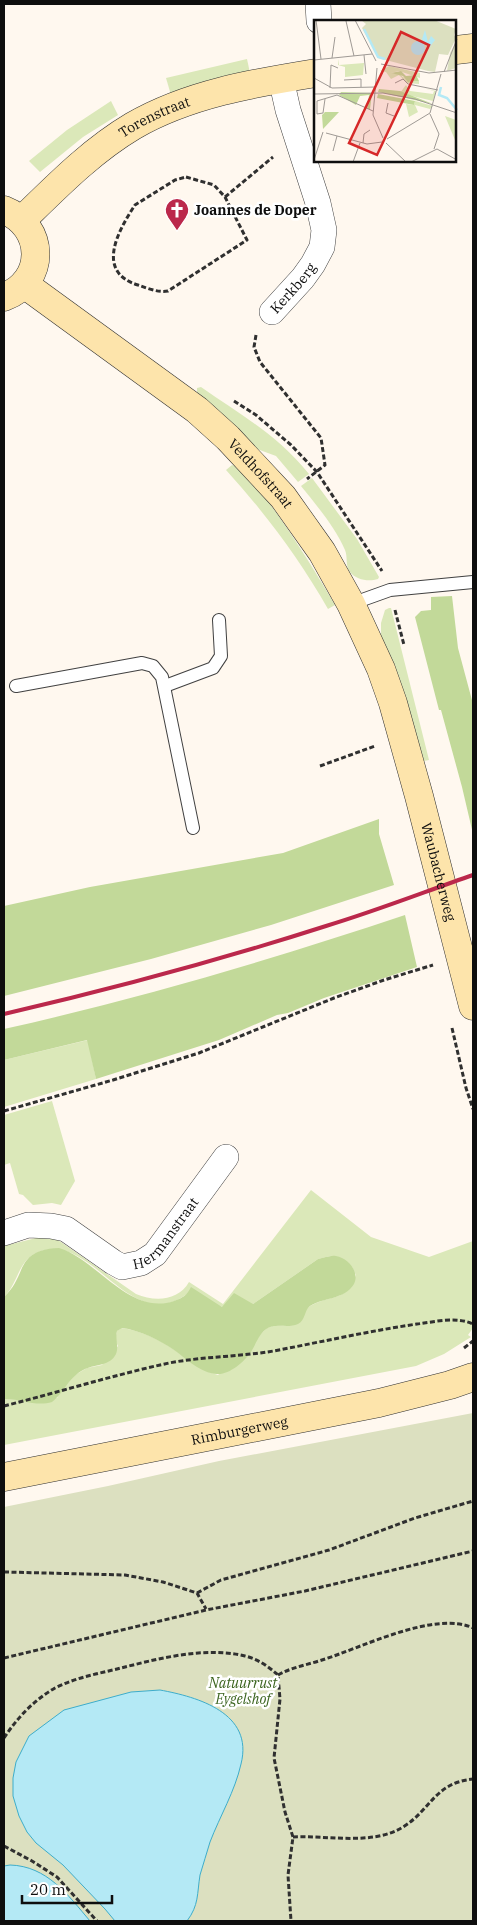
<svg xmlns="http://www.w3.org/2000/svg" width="477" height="1925" font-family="'IBM Plex Serif',serif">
  <rect width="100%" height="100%" fill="#fff8ef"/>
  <!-- green -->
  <g fill="#dbe8b9">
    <path d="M247 59 250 73 171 95 166 78Z"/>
    <path d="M111 101 118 115 83 137 40 172 29 161 67 130Z"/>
    <path d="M201 387C242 416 277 434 309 474L298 482 276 456 257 449 229 420 197 392V388Z"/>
    <path d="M232 465C253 468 322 582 335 605L328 609C299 558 265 513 226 470Z"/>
    <path d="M312 478 357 539 379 577 378 579C369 582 356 580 350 572 345 566 348 557 345 550 335 527 317 506 301 486Z"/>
    <path d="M389 608H391L429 760 424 761 406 702 381 637V623L385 610Z"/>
    <path d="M88 1040 96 1079 4 1107V1060Z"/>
    <path d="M52 1101 75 1181 61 1205 52 1203 33 1205 23 1195 19 1194 10 1163 4 1165V1115Z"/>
    <path d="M311 1190 371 1237 429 1257 473 1241V1328L468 1335 471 1337 444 1354 416 1366 4 1445V1399L57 1398 69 1380 75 1375 87 1368 102 1365 118 1346 115 1340 117 1331 121 1328C139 1330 159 1339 173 1349 189 1359 199 1370 218 1375L267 1328 275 1325 287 1326C294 1320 303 1310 312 1305 333 1294 346 1302 356 1275L352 1267 330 1256 318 1259 253 1304 222 1307 187 1294C127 1338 90 1224 34 1254 18 1263 17 1285 4 1297V1246L44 1236 58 1240 136 1294C155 1302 178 1301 189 1282L223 1304Z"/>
  </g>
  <!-- forest -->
  <g fill="#c2d999">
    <path d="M452 596 458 648 473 704V834L462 787 441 710H439L415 617 421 611 431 610V597Z"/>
    <path d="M379 819V834L394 885 271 925 151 959 4 996V906L90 887 283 853Z"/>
    <path d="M405 915 417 967 324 998 288 1013 277 1015 219 1040 96 1079 87 1040 4 1060V1029C139 999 273 959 405 915Z"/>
    <path d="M59 1248C98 1260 129 1316 174 1301 183 1298 187 1295 191 1287L222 1307 234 1293 253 1304 318 1259C324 1258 330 1255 336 1256 348 1258 360 1272 354 1284 344 1300 324 1297 310 1306 304 1310 306 1320 298 1324 287 1329 275 1322 265 1330 258 1336 256 1344 251 1352 244 1362 229 1375 217 1374 200 1373 187 1359 174 1350 160 1340 139 1330 122 1328L117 1331C115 1339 119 1347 116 1354 110 1366 96 1364 85 1369 67 1378 66 1391 52 1402 35 1407 20 1398 4 1399V1297C28 1275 14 1250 59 1248Z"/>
  </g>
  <!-- cemetery -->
  <path fill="#dce0c0" d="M473 1413V1921H4V1507L108 1486 219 1461Z"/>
  <!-- water -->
  <g fill="#b4e9f5" stroke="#3dadcb">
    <path d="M160 1690C198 1697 254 1713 241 1764 235 1791 220 1816 210 1842 207 1853 203 1864 200 1875 197 1894 199 1905 187 1921H115L105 1909 63 1865 36 1843 27 1832 19 1816 13 1796V1778L16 1762 29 1736 64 1710 131 1692Z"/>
    <path d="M10 1865C47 1866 68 1895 90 1921H4V1866Z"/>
  </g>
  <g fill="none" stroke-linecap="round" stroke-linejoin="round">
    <!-- lane casing -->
    <g stroke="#414141" stroke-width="14">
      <g id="lane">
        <path d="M351 604 390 590 473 582"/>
        <path d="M16 686 142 663 153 666 162 677 193 828"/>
        <path d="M165 686 213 668 221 656 219 620"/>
      </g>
    </g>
    <!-- street casing -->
    <g stroke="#414141" stroke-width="26">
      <g id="street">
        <path d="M318 4 319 21"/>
        <path id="s1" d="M272 312 303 278 313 264 322 247 324 230 318 203 288 110 281 79"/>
        <path id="s2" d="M4 1233 28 1225 51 1226 66 1229 113 1262 122 1267 141 1263 155 1254 226 1157"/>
      </g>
    </g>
    <!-- secondary casing -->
    <g stroke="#303030" stroke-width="29">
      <g id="secondary">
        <path d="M456 50 473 48"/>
        <path d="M4 210C45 226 47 281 4 297"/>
        <path id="s3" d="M22 220C57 186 91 151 133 126 188 94 254 83 316 73"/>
        <path id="s4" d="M24 284 197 410 228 438 283 497 322 552 351 604 381 669 393 703 419 796 473 1006"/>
        <path id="s5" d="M4 1477 379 1403 450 1385 473 1377"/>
      </g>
    </g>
    <!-- path -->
    <g stroke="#303030" stroke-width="3" stroke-dasharray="5 2.5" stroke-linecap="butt">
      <path d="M186 177 214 185 225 197 247 240 168 291C158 293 147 288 138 285 95 272 118 231 135 205L175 180Z"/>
      <path d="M225 197 273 157"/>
      <path d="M256 335 254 347 260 362 321 438 325 465 307 479"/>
      <path d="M234 401 256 415 291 445 317 472 382 571"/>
      <path d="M395 610 404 645"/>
      <path d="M320 766 375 746"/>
      <path d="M452 1028 466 1088 473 1109"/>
      <path d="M4 1111 113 1080 199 1053 334 998 384 980 433 965"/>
      <path d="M464 1348 473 1341"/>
      <path d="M4 1406C59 1392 114 1375 169 1363 206 1356 242 1357 279 1350 325 1341 370 1331 417 1324 435 1322 456 1316 473 1324"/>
      <path d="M4 1572 125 1575 163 1582 197 1593 206 1609"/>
      <path d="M197 1593 221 1580 329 1550 415 1518 473 1501"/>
      <path d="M4 1658 206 1610 305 1591 473 1551"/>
      <path d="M278 1675C292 1667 307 1665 322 1660 361 1648 435 1610 473 1628"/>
      <path d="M4 1738C17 1718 34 1700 55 1688 75 1678 96 1674 117 1669 157 1659 204 1646 245 1656 258 1659 269 1667 278 1675L280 1699 274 1758 285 1812 293 1837 288 1875 291 1921"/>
      <path d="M293 1837C328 1835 372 1846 403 1827 431 1810 434 1783 473 1779"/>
      <path d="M4 1846 32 1861 57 1877 97 1921"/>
    </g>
    <!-- lane -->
    <use href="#lane" stroke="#fff" stroke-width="12"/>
    <!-- street -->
    <use href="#street" stroke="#fff" stroke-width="25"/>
    <!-- secondary -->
    <use href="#secondary" stroke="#fde4ab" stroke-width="28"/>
    <!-- rail -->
    <path stroke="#bb284b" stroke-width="4" d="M4 1014C112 989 220 960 326 926 376 911 424 892 473 875"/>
  </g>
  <!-- icons -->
  <defs>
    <g id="church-pin" transform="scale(1.25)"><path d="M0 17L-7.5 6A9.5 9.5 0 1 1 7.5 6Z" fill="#bb284b" stroke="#fff"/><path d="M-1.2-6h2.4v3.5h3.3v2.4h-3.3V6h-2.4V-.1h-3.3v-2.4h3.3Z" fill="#fff"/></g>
  </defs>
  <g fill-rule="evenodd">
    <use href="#church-pin" x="177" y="210"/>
  </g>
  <g text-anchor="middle" stroke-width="5" stroke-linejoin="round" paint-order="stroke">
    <!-- street labels -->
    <g font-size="14" fill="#0e0e0e" stroke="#fff">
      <text dy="5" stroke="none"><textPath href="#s3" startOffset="169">Torenstraat</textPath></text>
      <text dy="5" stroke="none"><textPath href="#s1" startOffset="32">Kerkberg</textPath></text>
      <text dy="5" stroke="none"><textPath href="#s4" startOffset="304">Veldhofstraat</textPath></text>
      <text dy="5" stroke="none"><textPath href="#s4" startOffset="746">Waubacherweg</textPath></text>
      <text dy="5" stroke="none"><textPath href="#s2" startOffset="189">Hermanstraat</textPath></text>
      <text dy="5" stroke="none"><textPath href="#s5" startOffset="240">Rimburgerweg</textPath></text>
    </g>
    <!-- poi labels -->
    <g font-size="14" font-weight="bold" fill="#0e0e0e" stroke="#fff" text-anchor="start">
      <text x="194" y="215">Joannes de Doper</text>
    </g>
    <!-- park labels -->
    <g font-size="14" font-style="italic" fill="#3b641f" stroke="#fff">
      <text x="243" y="1688">Natuurrust<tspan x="243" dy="16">Eygelshof</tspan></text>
    </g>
  </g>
  <!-- overview -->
  <g transform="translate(314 20)">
    <rect width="142" height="142" fill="#fff8ef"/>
    <path d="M24 39 25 45 50 43 49 55 31 57V47L24 45ZM75 46 106 53V58L85 51 77 53 85 54 89 57 95 62 105 61V64L93 63 85 55 77 59 72 52 66 51ZM92 65 96 71 119 74 120 71 109 68 122 71 119 81 86 73ZM101 81 119 86 116 89 101 85 104 92 95 97 92 84 100 85ZM131 96 142 100V123L141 120Z" fill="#dbe8b9"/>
    <path d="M87 51 92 56 102 55 105 61 94 62 89 56 77 53ZM65 69 86 71 119 84 64 72ZM27 72 58 73 56 89H53L55 75 46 76 42 85 25 75ZM64 74 101 81 100 85 63 78ZM11 92H25L9 109 8 95Z" fill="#c2d999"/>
    <path d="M47 0H120L142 9 140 15 142 18 134 35 125 34 121 52 114 51 64 38 48 8 52 4ZM142 22V48L133 51 136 33Z" fill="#dce0c0"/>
    <path d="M111 10 114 22 117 16 121 20 115 28 108 19ZM97 28a7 7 0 1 1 14 0a7 7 0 1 1-14 0Z" fill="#b4e9f5"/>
    <path fill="none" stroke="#b4e9f5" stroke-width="2.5" d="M50 9 64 37 71 39M127 67 125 75 133 78 143 90"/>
    <path fill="none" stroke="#9f9a95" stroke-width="1" d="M2 0 7 39M41 0 62 41M32 1 40 36M50 35 52 54M18 38 21 17M0 40 58 34M67 44 115 53 143 50M63 48 59 95 69 118M130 52 143 19M0 58 18 68 62 67M30 60 47 59V67M81 63 89 59 94 64 124 70M16 68 17 45 24 48M0 74 69 73 101 79 143 93M11 79 9 93 3 94V81L23 75 59 91M74 83 72 93 80 96M116 94 125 114 120 129M12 113 53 124 68 122M73 119 116 93 127 54M49 123 50 114 56 110M72 123 92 142M19 131 23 116M0 140 9 112M39 142 46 123M97 142 123 129 143 140"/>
    <path fill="#d62828" fill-opacity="0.15" stroke="#d62828" stroke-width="2.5" d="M87 12 115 25 63 135 35 123Z"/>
    <rect width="142" height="142" fill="none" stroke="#0e0e0e" stroke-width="2.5"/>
  </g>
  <!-- border -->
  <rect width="477" height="1925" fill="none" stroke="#0e0e0e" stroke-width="10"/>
  <!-- scale -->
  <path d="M22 1895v8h90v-8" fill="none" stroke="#0e0e0e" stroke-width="2.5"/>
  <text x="30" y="1895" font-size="15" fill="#0e0e0e" stroke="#ffffff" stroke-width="4" paint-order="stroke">20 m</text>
</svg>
